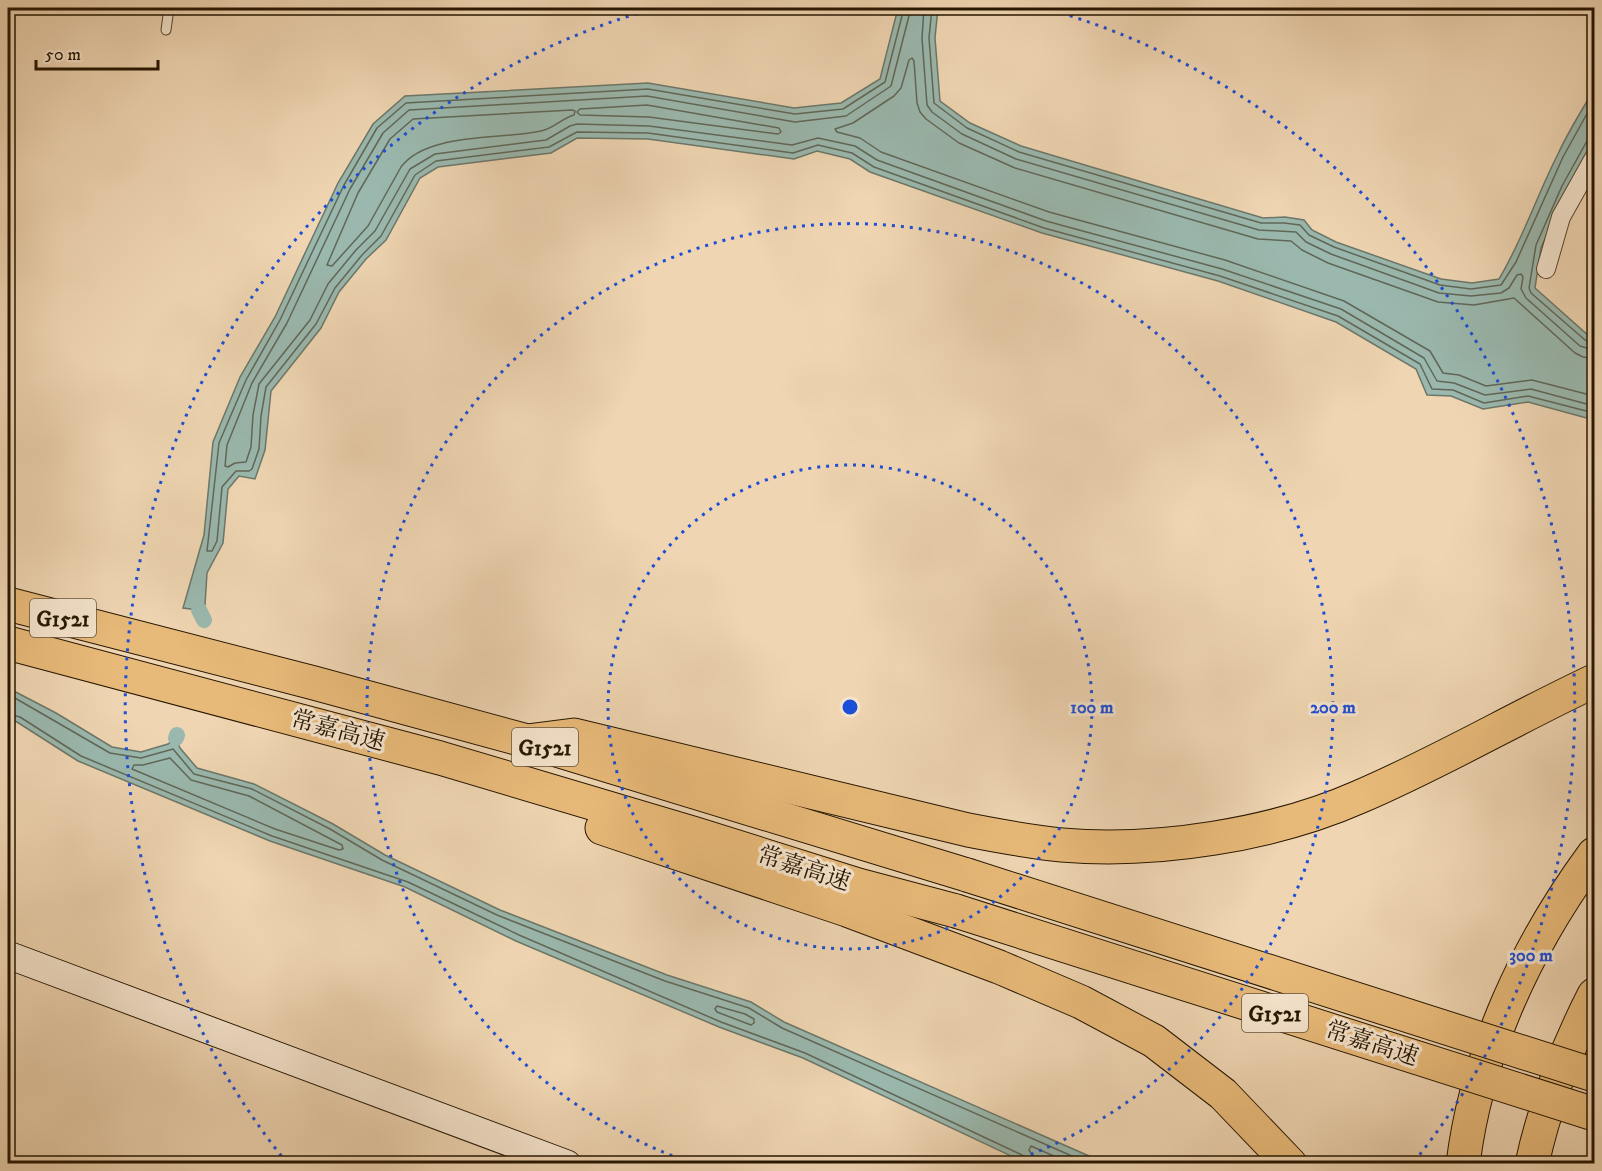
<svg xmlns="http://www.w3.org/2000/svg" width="1602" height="1171" font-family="'IM FELL DW Pica','Noto Serif SC',serif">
  <rect width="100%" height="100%" fill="#efd5b2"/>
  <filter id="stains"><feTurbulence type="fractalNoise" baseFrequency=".00333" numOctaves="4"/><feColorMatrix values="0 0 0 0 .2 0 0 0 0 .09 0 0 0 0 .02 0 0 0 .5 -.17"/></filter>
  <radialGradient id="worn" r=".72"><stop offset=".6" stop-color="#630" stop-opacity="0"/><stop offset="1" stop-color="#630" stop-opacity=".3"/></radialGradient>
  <!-- water -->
  <g fill="#9ab8ae" stroke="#6c7769" stroke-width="1.5">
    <path d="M898 8H938L935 38 940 101 970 123 1021 146 1263 218 1285 217 1304 220 1312 230 1336 242 1441 279 1472 283 1499 279C1523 239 1537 195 1558 154 1568 132 1581 111 1594 90V139L1567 189 1541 248 1535 288 1589 336 1594 337V420L1528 402 1483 409 1451 396 1427 395 1416 369 1336 322 1218 281 1042 233 870 172 850 159 817 151 794 159 648 139 577 138 551 153 438 167 420 178 386 240 366 259 339 292 321 328 271 391 265 450 255 479 239 476 228 489 223 543 207 573 205 605 199 610 183 608 204 535 213 442 240 377 275 317 338 183 373 124 405 96 648 83 794 108 841 103 880 79Z"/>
    <path d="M8 688 56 713 112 747 141 752 168 744 176 738 180 748 197 768 254 784 333 824 385 855 500 910 667 975 751 1002 784 1022 1105 1163H1026L803 1058 719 1027 516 941 405 887 270 841 78 761 17 722 8 719Z"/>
  </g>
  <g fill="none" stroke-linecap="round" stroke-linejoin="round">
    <!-- shore -->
    <g stroke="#606758" stroke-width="1.5">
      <path d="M904 8 885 82 843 109 795 114 648 89 406 103 377 128 344 185 280 320 246 380 219 443 207 551H212L217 541 222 487 236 471H249L252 469 259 449 261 416 266 387 316 324 335 288 362 255 381 236 415 175 436 161 549 147 577 132 648 133 793 153 818 145 852 153 874 167 1044 228 1220 276 1338 316 1420 364 1432 389 1453 390 1484 403 1528 396 1594 413"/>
      <path d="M911 8 891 86 846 116 795 122 647 96 409 110 383 133 350 189 287 323 252 383 227 445 225 466 228 467 235 463 246 462 251 447 253 415 259 384 310 320 328 284 356 250 375 231 410 169 435 154 546 140 570 126 577 124 649 126 792 145 818 138 855 146 877 160 1046 221 1222 269 1341 309 1424 358 1437 381 1454 383 1485 395 1531 389 1594 406"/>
      <path d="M924 8 922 38 927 105 932 112 962 134 1016 159 1259 230 1296 232 1306 242 1331 254 1439 293 1471 296 1501 293 1509 288 1517 275 1521 274 1523 277 1521 289 1526 298 1580 346 1594 350"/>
      <path d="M932 8 929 38 934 103 967 128 1019 152 1261 223H1284L1300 225 1309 235 1334 247 1440 285 1471 289 1501 285 1516 262 1563 157 1594 101"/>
      <path d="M647 105 779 128 781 132 778 134 649 117 580 115 577 112 580 109Z"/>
      <path d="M572 110 575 111 574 115C562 118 553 129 541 131 501 140 427 132 401 167L368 226 332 266 327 265 358 193 390 139 413 119Z"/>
      <path d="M1594 138 1587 141 1562 186 1536 245 1529 288 1531 293 1585 340 1594 343"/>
      <path d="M1594 359 1583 357 1575 353 1514 298 1474 305 1438 302 1328 263 1302 250 1291 241 1258 239 1015 168 959 143 926 119 920 112 917 103 914 61 912 58 909 60 901 88 894 96 853 123 835 129 837 132 860 138 881 152 1049 212 1225 260 1344 301 1430 351 1443 373 1459 375 1486 386 1532 380 1594 396"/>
      <path d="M8 694 110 753 141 758 173 749 194 774 252 789 330 829 382 860 497 915 665 981 749 1008 782 1028 1090 1164"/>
      <path d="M8 714 20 717 81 756 272 836 408 882 519 935 721 1022 805 1053 1022 1155 1025 1158 1026 1164"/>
      <path d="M170 758 191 780 249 796 342 845 343 849 339 850 275 829 132 769 134 765H143Z"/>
      <path d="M717 1006 745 1014 754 1019V1023L751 1025 717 1012 715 1009Z"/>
      <path d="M1034 1164 1033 1156 1029 1150 1031 1146 1072 1164"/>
    </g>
    <!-- canal -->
    <g stroke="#9ab8ae" stroke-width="16">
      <path d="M199 610 204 620"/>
      <path d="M176 738 177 735"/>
    </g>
    <!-- lane casing -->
    <g stroke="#58462d" stroke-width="11">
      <path id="lane" d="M166 30 169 8"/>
    </g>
    <!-- street casing -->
    <g stroke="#58462d" stroke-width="20">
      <path id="street" d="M1546 269 1561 217 1594 158"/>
    </g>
    <!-- secondary casing -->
    <g stroke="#261601" stroke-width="29">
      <path id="secondary" d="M8 955 567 1164"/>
    </g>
    <!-- highway casing -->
    <g stroke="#261601" stroke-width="35">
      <g id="highway">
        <path d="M8 604 314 683 527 741 967 875"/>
        <path d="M8 643 440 758 696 834 858 885 956 911"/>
        <path d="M527 741 574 735 968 830C999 836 1030 842 1062 845 1156 853 1273 835 1359 797 1439 763 1515 718 1594 681"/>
        <path d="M602 828 847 910 999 967 1081 1002 1154 1041 1223 1094 1290 1164"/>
        <path d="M1463 1164C1477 1051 1527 945 1594 854"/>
        <path d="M1532 1164C1545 1104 1566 1050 1594 995"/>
      </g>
    </g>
    <!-- lane -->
    <use href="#lane" stroke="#f5e4cd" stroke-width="9"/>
    <!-- street -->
    <use href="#street" stroke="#f5e4cd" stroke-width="18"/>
    <!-- secondary -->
    <use href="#secondary" stroke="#f5e4cd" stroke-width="27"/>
    <!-- highway -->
    <use href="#highway" stroke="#e8ba79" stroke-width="33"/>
    <!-- highway-bridge casing -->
    <g stroke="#261601" stroke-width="35" stroke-linecap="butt">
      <g id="highway-bridge">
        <path d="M967 875 1594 1075"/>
        <path d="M956 911 1594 1114"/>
      </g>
    </g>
    <!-- highway-bridge -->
    <use href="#highway-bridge" stroke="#e8ba79" stroke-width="33"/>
  </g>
  <!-- distance rings -->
  <g fill="none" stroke="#1d4ed8" stroke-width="3" stroke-dasharray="3 6">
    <circle cx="850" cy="707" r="242"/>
    <path d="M689 1162A483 483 0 1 1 1011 1162"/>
    <path d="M287 1163A725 725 0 0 1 656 8M1044 8A725 725 0 0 1 1413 1163"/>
  </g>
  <g text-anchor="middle" stroke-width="6" stroke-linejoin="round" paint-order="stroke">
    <!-- shield labels -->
    <g fill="#f5e4cd" stroke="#64543e" stroke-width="1.5">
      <rect x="30" y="599" width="66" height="38" rx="4.5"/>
      <rect x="512" y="728" width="66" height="38" rx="4.5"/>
      <rect x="1242" y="994" width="66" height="38" rx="4.5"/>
    </g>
    <g font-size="22" font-weight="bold" fill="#261601">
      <text x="63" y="626">G1521</text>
      <text x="545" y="755">G1521</text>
      <text x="1275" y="1021">G1521</text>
    </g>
    <!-- street labels -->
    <g font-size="24" fill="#261601" stroke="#f5e4cd">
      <text transform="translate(338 730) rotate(15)" y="8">常嘉高速</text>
      <text transform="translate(804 868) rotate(18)" y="8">常嘉高速</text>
      <text transform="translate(1372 1043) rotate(18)" y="8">常嘉高速</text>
    </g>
  </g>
  <circle cx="850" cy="707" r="9" fill="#1d4ed8" stroke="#f5e4cd" stroke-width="3"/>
  <g font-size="18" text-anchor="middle" font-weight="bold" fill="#1d4ed8" stroke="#f5e4cd" stroke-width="6" stroke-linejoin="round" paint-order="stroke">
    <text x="1092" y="713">100 m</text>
    <text x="1333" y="713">200 m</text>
    <text x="1531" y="961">300 m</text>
  </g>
  <!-- margin -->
  <rect width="1602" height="1171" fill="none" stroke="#efd5b2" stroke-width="30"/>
  <rect x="9" y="9" width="1584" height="1153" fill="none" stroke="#261601" stroke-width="3"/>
  <rect x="15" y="15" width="1572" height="1141" fill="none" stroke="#261601" stroke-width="1.5"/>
  <!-- scale -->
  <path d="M36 60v9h122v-9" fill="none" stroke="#261601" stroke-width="3"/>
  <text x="45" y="60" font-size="18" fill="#261601" stroke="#f5e4cd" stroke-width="4.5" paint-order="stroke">50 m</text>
  <rect width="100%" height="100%" filter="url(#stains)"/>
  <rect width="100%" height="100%" fill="url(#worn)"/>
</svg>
